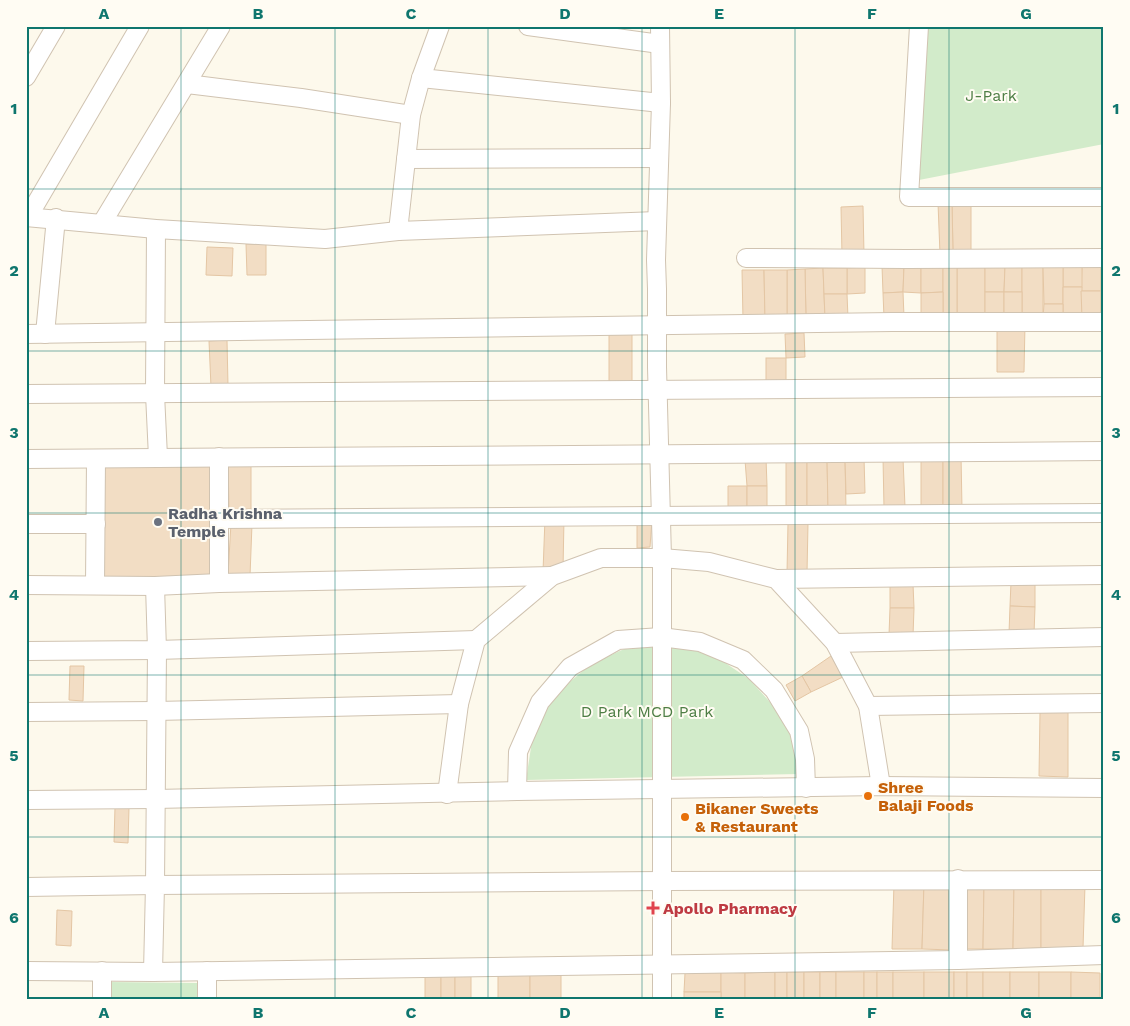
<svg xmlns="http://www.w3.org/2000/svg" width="1130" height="1026" font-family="'Work Sans',sans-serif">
  <rect width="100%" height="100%" fill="#fdf9ec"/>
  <!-- green -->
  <g fill="#d2ebca">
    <path d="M922 26H1104V144L919 180Z"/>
    <path d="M633 645H687L718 658 749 679 788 722 799 774 526 780 532 741 552 697 591 664Z"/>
    <path d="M108 982 198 983V1000H108Z"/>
  </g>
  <!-- building -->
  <g fill="#f2ddc4" stroke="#e4c6a4">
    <path d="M971 202V253H953L952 203Z"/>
    <path d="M938 203H952L953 253 940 254Z"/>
    <path d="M863 206 864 255 842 256 841 207Z"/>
    <path d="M246 244H266V275H247Z"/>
    <path d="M207 247 233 248 232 276 206 275Z"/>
    <path d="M1101 264V291H1081L1082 265Z"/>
    <rect x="1101" y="264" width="3" height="27"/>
    <rect x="1063" y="265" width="19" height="22"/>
    <path d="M882 266H904L903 292 883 293Z"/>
    <path d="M904 266H921V293L903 292Z"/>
    <path d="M921 266 943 267V292L921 293Z"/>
    <path d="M957 266H985V317L957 316Z"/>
    <path d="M957 266V316L943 317V267Z"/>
    <path d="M985 266H1005L1004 292H985Z"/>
    <path d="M1005 266H1022V292H1004Z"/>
    <path d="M1022 266 1043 267V318L1022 317Z"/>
    <path d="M1063 266V304H1044L1043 267Z"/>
    <path d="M865 267V293L847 294V268Z"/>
    <path d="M823 268 825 318 806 319 805 269Z"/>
    <path d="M823 268H847V294H824Z"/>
    <path d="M805 269 806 319 787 320V270Z"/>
    <path d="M742 270H764L765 320H743Z"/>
    <path d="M764 270H787V320H765Z"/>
    <path d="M1063 287H1082V317L1063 318Z"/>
    <path d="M1081 291H1101V317H1082Z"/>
    <rect x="1101" y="291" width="3" height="26"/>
    <path d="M903 292 904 317 884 318 883 293Z"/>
    <path d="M943 292V317H921V293Z"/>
    <rect x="985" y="292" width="19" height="25"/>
    <rect x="1004" y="292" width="18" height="25"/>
    <path d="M824 294H847L848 318H825Z"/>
    <path d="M1044 304H1063V318H1043Z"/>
    <path d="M997 324H1025L1024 372H997Z"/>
    <path d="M609 332H632V382L609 383Z"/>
    <path d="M804 333 805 357 786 358 785 334Z"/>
    <path d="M227 340 228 386 211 387 209 341Z"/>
    <rect x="766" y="358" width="20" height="24"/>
    <path d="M921 455H943V508L921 509Z"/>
    <path d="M943 455H961L962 509 943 508Z"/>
    <path d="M766 458 767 486H747L745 460Z"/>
    <path d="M786 458H807V509L786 510Z"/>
    <path d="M807 458H827L828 510 807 509Z"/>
    <path d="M827 458 845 459 846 509 828 510Z"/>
    <path d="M864 458 865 493 846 494 845 459Z"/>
    <path d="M883 458H903L905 507 884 508Z"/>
    <path d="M228 460H251V509L229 510Z"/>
    <path d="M101 465H215L213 580H101Z"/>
    <path d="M728 486H747V511L728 510Z"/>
    <path d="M747 486H767V510L747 511Z"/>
    <path d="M637 517 652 519 650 547 637 548Z"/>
    <path d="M545 518H564L563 570 543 572Z"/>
    <path d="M231 523 252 524 250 576 228 575Z"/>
    <path d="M788 523H808L807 573H787Z"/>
    <path d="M1011 582H1035V607L1010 606Z"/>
    <path d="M913 584 914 608H890V585Z"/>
    <path d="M1010 606 1035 607 1034 634 1009 633Z"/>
    <path d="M890 608H914L913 636 889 635Z"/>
    <path d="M831 656 843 677 811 692 802 676Z"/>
    <path d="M70 666H84L83 701 69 700Z"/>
    <path d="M802 676 811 692 795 701 786 685Z"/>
    <path d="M1068 711V777L1039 776 1040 712Z"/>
    <path d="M115 807 129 808 128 843 114 842Z"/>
    <path d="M894 883H924L922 949H892Z"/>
    <path d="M924 883 953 884 952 950 922 949Z"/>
    <path d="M967 883 984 884 983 949H966Z"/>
    <path d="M984 884H1014L1013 949H983Z"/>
    <path d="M1014 884 1041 886V948L1013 949Z"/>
    <path d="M1085 885 1083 948H1041V886Z"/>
    <path d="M57 910 72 911 71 946 56 945Z"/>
    <path d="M721 972V992H684L685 973Z"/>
    <path d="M721 972 745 973V1000H721Z"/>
    <path d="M775 972V1000H745V973Z"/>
    <rect x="775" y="972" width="12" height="28"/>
    <rect x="787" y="972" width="17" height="28"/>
    <rect x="804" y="972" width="16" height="28"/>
    <rect x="820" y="972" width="16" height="28"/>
    <rect x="836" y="972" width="28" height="28"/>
    <rect x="864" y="972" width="13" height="28"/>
    <rect x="877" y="972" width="16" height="28"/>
    <rect x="893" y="972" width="31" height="28"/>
    <rect x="924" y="972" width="30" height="28"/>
    <rect x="954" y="972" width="13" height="28"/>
    <rect x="967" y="972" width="16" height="28"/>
    <rect x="983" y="972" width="27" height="28"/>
    <rect x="1010" y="972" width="29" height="28"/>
    <rect x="1039" y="972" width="32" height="28"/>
    <path d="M1071 972 1100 973V1000H1071Z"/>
    <path d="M425 974 441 975V1000H425Z"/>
    <rect x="441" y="975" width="14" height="25"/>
    <rect x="455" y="975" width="16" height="25"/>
    <rect x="498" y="975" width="32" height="25"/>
    <rect x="530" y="975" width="31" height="25"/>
    <rect x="684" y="992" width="37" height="8"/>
  </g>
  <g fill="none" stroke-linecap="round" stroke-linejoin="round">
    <!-- minor casing -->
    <g stroke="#d0c3b1" stroke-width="20">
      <g id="minor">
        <path d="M528 26 660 44"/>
        <path d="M660 26 661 103 656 260 657 289V367L662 558V1000"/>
        <path d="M919 26 909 197H1104"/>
        <path d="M26 77 56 26"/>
        <path d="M421 78 661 103"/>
        <path d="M187 84 301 98 411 115"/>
        <path d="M406 159 658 158"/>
        <path d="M26 217 156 229 325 239 398 231 657 221"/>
        <path d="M28 217 140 26"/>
        <path d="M102 223 221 26"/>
        <path d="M156 229 155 394 158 457"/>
        <path d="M398 231 411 115 421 78 440 26"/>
        <path d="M746 258 906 259 1104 258"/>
        <path d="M26 334 892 322H1104"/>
        <path d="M45 334 56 218"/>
        <path d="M26 394 1104 387"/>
        <path d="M26 459 1104 451"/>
        <path d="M219 519 1104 513"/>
        <path d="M26 524H96"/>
        <path d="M776 579 1104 575"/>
        <path d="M219 583V457"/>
        <path d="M26 585 155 586 219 583 552 576"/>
        <path d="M95 585 96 459"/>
        <path d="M835 643 1104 637"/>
        <path d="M26 651 157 650 476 640"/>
        <path d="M868 706 1104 703"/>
        <path d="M26 712 156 711 459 704"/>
        <path d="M517 791 518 752 540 702 570 667 618 640 661 637 700 642 743 660 774 690 799 731 805 759 806 788"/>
        <path d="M447 794 459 704 476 640 552 576 601 558H662L709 562 776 579 835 643 868 706 881 786"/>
        <path d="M26 800 156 799 517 791 881 786 1104 788"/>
        <path d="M26 887 155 885 157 650 155 586"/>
        <path d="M958 960V879"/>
        <path d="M26 971 153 972 958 960 1104 955"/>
        <path d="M153 972 155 885 661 881 1104 880"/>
        <path d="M102 1000V971"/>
        <path d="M207 1000V971"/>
      </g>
    </g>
    <!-- minor -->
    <use href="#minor" stroke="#fff" stroke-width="18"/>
  </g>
  <!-- grid -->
  <path fill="none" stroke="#0f766e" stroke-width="1" stroke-opacity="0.55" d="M181 26V1000M335 26V1000M488 26V1000M642 26V1000M795 26V1000M949 26V1000M26 189H1104M26 351H1104M26 513H1104M26 675H1104M26 837H1104"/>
  <!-- markers -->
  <circle fill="#6b7280" stroke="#fffcf3" stroke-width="2" cx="158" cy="522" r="5"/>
  <g fill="#e8710a" stroke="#fffcf3" stroke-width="2">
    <circle cx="868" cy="796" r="5"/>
    <circle cx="685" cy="817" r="5"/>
  </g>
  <path fill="#e0444e" stroke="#fffcf3" stroke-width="2" d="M650.5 900.5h5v5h5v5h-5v5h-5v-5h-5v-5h5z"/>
  <g text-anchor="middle" stroke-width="4" stroke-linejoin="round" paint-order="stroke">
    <!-- park labels -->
    <g font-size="16" fill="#4e7e45" stroke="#fffcf3">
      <text x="991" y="101">J-Park</text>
      <text x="647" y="717">D Park MCD Park</text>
    </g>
    <!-- worship labels -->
    <g font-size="16" font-weight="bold" fill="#5b616d" stroke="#fffcf3" text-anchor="start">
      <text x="168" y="519">Radha Krishna<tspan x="168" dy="18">Temple</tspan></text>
    </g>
    <!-- food labels -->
    <g font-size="16" font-weight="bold" fill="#c56008" stroke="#fffcf3" text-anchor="start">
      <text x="878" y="793">Shree<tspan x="878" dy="18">Balaji Foods</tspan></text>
      <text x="695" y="814">Bikaner Sweets<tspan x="695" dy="18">&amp; Restaurant</tspan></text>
    </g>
    <!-- health labels -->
    <g font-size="16" font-weight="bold" fill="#be3a42" stroke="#fffcf3" text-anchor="start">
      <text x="663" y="914">Apollo Pharmacy</text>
    </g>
  </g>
  <!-- border -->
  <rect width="1130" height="1026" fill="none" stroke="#fffcf3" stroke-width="55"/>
  <rect x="28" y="28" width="1074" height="970" fill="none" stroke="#0f766e" stroke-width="2"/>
  <g font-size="16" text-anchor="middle" font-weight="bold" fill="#0f766e">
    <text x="104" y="19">A</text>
    <text x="258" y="19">B</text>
    <text x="411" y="19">C</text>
    <text x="565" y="19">D</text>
    <text x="719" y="19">E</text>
    <text x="872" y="19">F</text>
    <text x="1026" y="19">G</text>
    <text x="14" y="114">1</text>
    <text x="1116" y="114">1</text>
    <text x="14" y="276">2</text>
    <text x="1116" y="276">2</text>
    <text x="14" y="438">3</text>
    <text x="1116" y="438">3</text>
    <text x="14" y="600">4</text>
    <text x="1116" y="600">4</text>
    <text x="14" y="761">5</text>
    <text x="1116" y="761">5</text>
    <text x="14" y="923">6</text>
    <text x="1116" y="923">6</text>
    <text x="104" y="1018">A</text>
    <text x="258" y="1018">B</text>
    <text x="411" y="1018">C</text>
    <text x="565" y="1018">D</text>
    <text x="719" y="1018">E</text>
    <text x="872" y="1018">F</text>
    <text x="1026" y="1018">G</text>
  </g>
</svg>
